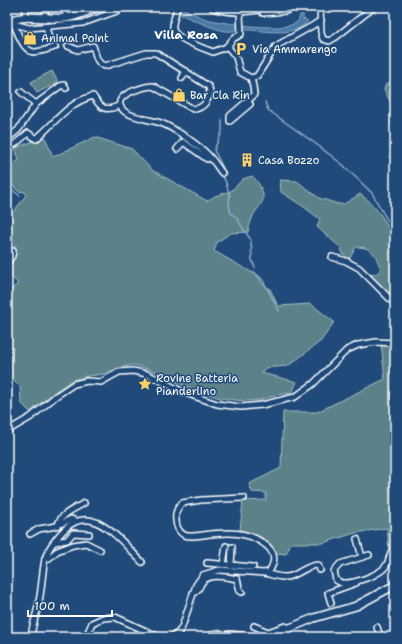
<svg xmlns="http://www.w3.org/2000/svg" width="402" height="644" font-family="'Shantell Sans',sans-serif">
  <rect width="100%" height="100%" fill="#1f4a7a"/>
  <filter id="ink" filterUnits="userSpaceOnUse"><feTurbulence type="fractalNoise" baseFrequency=".025" numOctaves="2"/><feDisplacementMap in="SourceGraphic" scale="8" xChannelSelector="R" yChannelSelector="G"/><feConvolveMatrix kernelMatrix="1 2 1 2 8 2 1 2 1" color-interpolation-filters="sRGB"/></filter>
  <g filter="url(#ink)">
    <!-- green -->
    <g fill="#5a8288" stroke="#acc0c4">
      <path d="M52 71 58 82 37 93 31 82Z"/>
      <path d="M395 81V129C387 124 393 117 393 109 392 102 386 96 384 89L386 84Z"/>
      <path d="M45 137 53 157 95 137 132 149 152 170 207 201 215 196 231 191 243 179 252 176C258 181 264 191 263 199 262 205 255 211 253 216 251 221 249 226 248 232L231 233 217 242 214 251 258 276 262 283 270 289 278 306 311 304 334 322 321 341 288 366 265 368 261 373 297 382 292 393 276 395 261 400 243 401 220 398 187 387 149 369 134 365 118 368 105 374 88 376 72 380 53 393 30 412 21 403 20 386 7 376V292L18 284 7 272C7 261 14 257 15 249 16 239 7 231 7 221L26 195 25 192 18 191 14 187 7 169 19 160 15 148Z"/>
      <path d="M280 180 297 181 319 198 338 204H344L360 194 369 201 381 215 395 239V299L369 275 376 274 381 269C375 255 373 247 356 247L350 258C343 256 343 255 341 248L317 227 320 219 304 207 281 192Z"/>
      <path d="M381 343 395 347V544L389 549 387 528 355 533 323 543H291L286 554 277 553C266 538 257 536 240 530L243 501 266 500V493L252 492 249 484 281 468 283 412H317L385 379Z"/>
    </g>
    <!-- water -->
    <path fill="#4679a3" stroke="#90afc8" d="M181 7C189 11 197 16 206 19 221 23 286 33 297 22 301 18 300 12 301 7H303V19L308 21C293 38 266 30 246 30 239 30 232 32 225 31 210 28 193 19 179 14Z"/>
    <g fill="none" stroke-linecap="round" stroke-linejoin="round">
      <!-- stream -->
      <g stroke="#90afc8" stroke-width="1.5">
        <path d="M265 102 268 110 316 144 343 165 372 193 395 234"/>
        <path d="M222 120V132L214 150 223 168V170"/>
        <path d="M221 175 225 180 230 196 229 200 230 211 232 214 237 218 242 227 251 240 252 260 255 268"/>
        <path d="M7 179 10 188 20 196"/>
        <path d="M254 272 262 279 279 311"/>
      </g>
      <!-- street-tunnel -->
      <path stroke="#41658e" stroke-width="5" stroke-dasharray="5 2.5" stroke-linecap="butt" d="M55 47 68 46"/>
      <!-- street casing -->
      <g stroke="#fff" stroke-width="8">
        <g id="street">
          <path d="M65 7 66 18"/>
          <path d="M177 7C176 14 172 22 173 29 175 39 203 48 213 52L229 46"/>
          <path d="M320 7 321 33 323 39 329 41 336 37 374 7"/>
          <path d="M45 13V7"/>
          <path d="M263 13 286 11 294 7"/>
          <path d="M25 17 26 7"/>
          <path d="M13 23C18 32 23 53 36 52 42 51 49 49 55 47"/>
          <path d="M14 24 29 28 83 23 117 11"/>
          <path d="M46 27 50 42"/>
          <path d="M68 46 78 50 93 46C96 54 96 64 105 66L146 53H156L205 84 209 87C212 97 204 109 193 109L153 86C144 86 107 96 124 111 130 117 152 120 161 123 174 128 200 146 209 156 214 161 218 168 222 173"/>
          <path d="M227 46 236 57 240 72 251 78 253 86 254 94 253 96 230 116V121L250 104"/>
          <path d="M227 46 233 39 241 34 240 13"/>
          <path d="M182 78 186 71"/>
          <path d="M251 78 257 76 276 46 312 26 321 20"/>
          <path d="M21 92 36 104"/>
          <path d="M7 139 18 130 36 104 60 86 64 85 66 88"/>
          <path d="M7 148 15 144 28 133 36 139C54 124 68 102 93 96 101 109 106 112 120 105"/>
          <path d="M177 149 183 142 207 159 210 158"/>
          <path d="M332 257 346 261 359 268 395 304"/>
          <path d="M7 263 12 256 13 251"/>
          <path d="M7 431 31 417 56 396 74 384 87 381 101 382 119 372 133 371 147 374 185 393 217 404 241 407 262 405 295 397 313 384 347 350 358 345 376 342 395 343"/>
          <path d="M58 525C60 514 75 509 84 503"/>
          <path d="M30 534 39 529 56 526 71 519 76 521"/>
          <path d="M357 539 362 557"/>
          <path d="M55 542 67 540 73 533 89 534"/>
          <path d="M369 555 340 564 334 571 336 580C338 581 340 583 342 583 353 584 380 575 386 566 390 560 389 552 395 546"/>
          <path d="M45 559 49 558 57 551 73 545 86 543 100 550"/>
          <path d="M207 563 253 567"/>
          <path d="M223 565 226 546"/>
          <path d="M231 566 232 547"/>
          <path d="M265 573C273 575 283 579 291 576 300 573 308 565 318 565L320 570"/>
          <path d="M193 593C201 589 198 587 203 581 211 573 227 577 237 579L240 591 242 592"/>
          <path d="M331 603 328 593 356 583"/>
          <path d="M254 626 268 632 285 626 289 628"/>
          <path d="M377 627 380 637"/>
          <path d="M31 637C32 625 37 614 39 601 42 588 42 573 45 559 48 547 64 527 75 522 81 519 90 519 96 522 114 530 128 548 142 562"/>
          <path d="M79 637 89 632"/>
          <path d="M108 637C103 635 96 638 91 634L89 630 92 623 103 618 115 617 159 637"/>
          <path d="M172 637 179 632 182 627 196 585 203 575 219 570 264 573 269 572C275 562 276 555 268 547 249 530 226 532 203 535 197 536 190 537 184 535 179 532 176 526 176 520 175 513 177 508 182 503L201 500 244 498"/>
          <path d="M209 637C214 633 218 631 224 636"/>
        </g>
      </g>
      <!-- secondary casing -->
      <g stroke="#fff" stroke-width="10">
        <g id="secondary">
          <path d="M213 7C233 14 253 10 273 7"/>
          <path d="M7 22C26 13 45 20 65 18 76 17 88 11 98 7"/>
          <path d="M221 637 230 635 248 637"/>
          <path d="M268 637 314 618 356 606 395 585"/>
        </g>
      </g>
      <!-- street -->
      <use href="#street" stroke="#1f4a7a" stroke-width="5"/>
      <!-- secondary -->
      <use href="#secondary" stroke="#1f4a7a" stroke-width="7"/>
    </g>
  </g>
  <!-- icons -->
  <defs>
    <g id="shop-bare" transform="scale(1.08)"><path d="M-5-2.5h2.3a2.7 3.5 0 0 1 5.4 0H5L5.5 6h-11ZM-1.5-2.5h3a1.5 2.3 0 0 0-3 0Z" fill="#ffd166" stroke="#1f4a7a" stroke-width="2.5" paint-order="stroke"/></g>
    <g id="parking-bare" transform="scale(1.08)"><path d="M-3.5-5.5H1a3.5 3.5 0 0 1 0 7H-1V5.5H-3.5ZM-1-3.4V-.6H.8a1.4 1.4 0 0 0 0-2.8Z" fill="#ffd166" stroke="#1f4a7a" stroke-width="2.5" paint-order="stroke"/></g>
    <g id="building-bare" transform="scale(1.08)"><path d="M-4-6H4V6H1V3H-1V6H-4ZM-2.5-4.3h1.7v1.8h-1.7ZM.8-4.3h1.7v1.8H.8ZM-2.5-1h1.7V.8h-1.7ZM.8-1h1.7V.8H.8Z" fill="#ffd166" stroke="#1f4a7a" stroke-width="2.5" paint-order="stroke"/></g>
    <g id="sight-bare" transform="scale(1.08)"><path d="M0-6L1.8-2.2L6-1.7L2.9 1.2L3.7 5.4L0 3.3L-3.7 5.4L-2.9 1.2L-6-1.7L-1.8-2.2Z" fill="#ffd166" stroke="#1f4a7a" stroke-width="2.5" paint-order="stroke"/></g>
  </defs>
  <g fill-rule="evenodd">
    <use href="#shop-bare" x="30" y="38"/>
    <use href="#parking-bare" x="241" y="49"/>
    <use href="#shop-bare" x="179" y="95"/>
    <use href="#building-bare" x="247" y="160"/>
    <use href="#sight-bare" x="145" y="384"/>
  </g>
  <g text-anchor="middle" stroke-width="3" stroke-linejoin="round" paint-order="stroke">
    <!-- poi labels -->
    <g font-size="11" fill="#fff" stroke="#1f4a7a" text-anchor="start">
      <text x="41" y="42">Animal Point</text>
      <text x="252" y="53">Via Ammarengo</text>
      <text x="190" y="99">Bar Cla Rin</text>
      <text x="258" y="164">Casa Bozzo</text>
      <text x="156" y="382">Rovine Batteria<tspan x="156" dy="13">Pianderlino</tspan></text>
    </g>
    <!-- neighbourhood labels -->
    <g font-size="12" font-weight="bold" fill="#fff" stroke="#1f4a7a">
      <text x="186" y="39">Villa Rosa</text>
    </g>
  </g>
  <!-- margin -->
  <rect width="402" height="644" fill="none" stroke="#1f4a7a" stroke-width="24"/>
  <rect x="12" y="12" width="378" height="620" fill="none" stroke="#fff" stroke-width="1.5" filter="url(#ink)"/>
  <!-- scale -->
  <path d="M28 610v6h84v-6" fill="none" stroke="#ffffff" stroke-width="2"/>
  <text x="34" y="610" font-size="12" fill="#ffffff" stroke="#1f4a7a" stroke-width="3" paint-order="stroke">100 m</text>
</svg>
